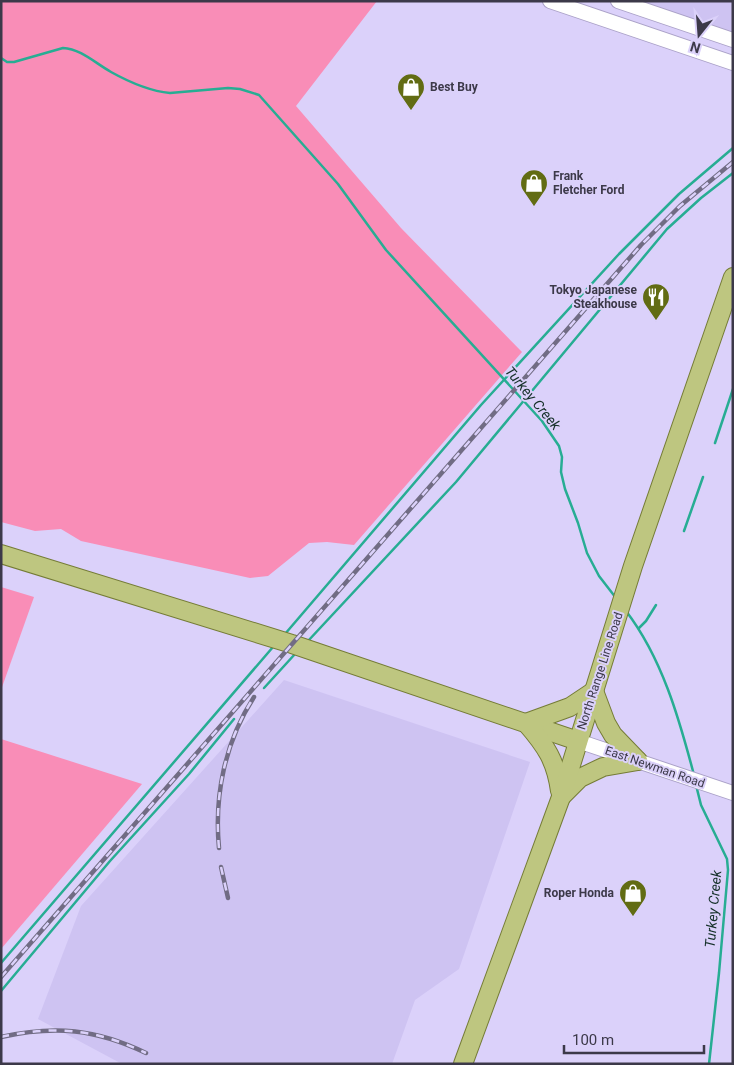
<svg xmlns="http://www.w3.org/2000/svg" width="734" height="1065" font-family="Roboto,sans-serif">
  <rect width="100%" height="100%" fill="#dbd1fa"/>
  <!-- built -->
  <g fill="#cec3f2">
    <path d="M634 1H733V35Z"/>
    <path d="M284 680 530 762 459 969 415 1000 392 1064H122L38 1019 81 906Z"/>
  </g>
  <!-- green -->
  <g fill="#f98db7">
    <path d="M1 1H377L296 106 401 228 522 352 354 545 327 542 309 543 268 576 250 578 81 541 61 529 35 531 1 522Z"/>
    <path d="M1 587 34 597 1 690Z"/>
    <path d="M1 739 142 784 1 949Z"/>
  </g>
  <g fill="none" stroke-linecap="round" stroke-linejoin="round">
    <!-- stream -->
    <g stroke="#27ad93" stroke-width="2.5">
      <path d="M1 58 7 62H14L63 48C81 49 95 63 111 72 129 82 149 91 170 93L228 88 240 89 259 95 338 184 386 250 542 421 559 446 562 457 561 472 565 489 578 523 587 553 599 576 616 598"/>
      <path d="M715 443 733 389"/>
      <path d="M684 531 703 477"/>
      <path d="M626 611C662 658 679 718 694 775"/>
      <path d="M639 628 646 621 656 605"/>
      <path d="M285 634 481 405 619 254 679 194 733 148"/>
      <path d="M308 641 456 482 667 229 701 198 733 173"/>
      <path d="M264 688 295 654"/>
      <path d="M696 785 701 805 727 859 728 870 719 973 709 1064"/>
      <path d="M1 963 273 647"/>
      <path d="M1 991 110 861 189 774 234 719"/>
    </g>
    <!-- minor casing -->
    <g stroke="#aba2c8" stroke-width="16">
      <g id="minor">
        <path d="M550 1 733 63"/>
        <path d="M618 1 733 40"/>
        <path d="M578 741 733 793"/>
      </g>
    </g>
    <!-- major casing -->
    <g stroke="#757c36" stroke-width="20">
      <g id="major">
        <path d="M1 554 292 644 578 741"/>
        <path d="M560 791C556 761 546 746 526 723L570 707 594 691 606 723 613 735 638 761"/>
        <path d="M561 797 580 778 603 767 638 761"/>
        <path d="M463 1064 561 797 633 566 733 277"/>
      </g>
    </g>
    <!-- minor -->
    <use href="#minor" stroke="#fff" stroke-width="14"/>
    <!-- major -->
    <use href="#major" stroke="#bec680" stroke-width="18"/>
    <!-- rail casing -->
    <g stroke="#716c84" stroke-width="4.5">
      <g id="rail">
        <path d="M219 848C214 795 225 742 254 697"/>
        <path d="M221 867 228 898"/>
        <path d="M1 977 641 245 680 206 733 162"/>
        <path d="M1 1037C55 1025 96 1029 146 1053"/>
      </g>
    </g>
    <!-- rail -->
    <use href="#rail" stroke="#dbd1fa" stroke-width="2.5" stroke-dasharray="8" stroke-linecap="butt"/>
  </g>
  <!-- icons -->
  <defs>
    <g id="shop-pin" transform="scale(1.4375)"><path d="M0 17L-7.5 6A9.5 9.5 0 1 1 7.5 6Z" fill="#626c13" stroke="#dbd1fa"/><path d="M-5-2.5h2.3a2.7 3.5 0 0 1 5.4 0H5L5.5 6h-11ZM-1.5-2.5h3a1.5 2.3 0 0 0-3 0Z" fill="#fff"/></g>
    <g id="restaurant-pin" transform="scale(1.4375)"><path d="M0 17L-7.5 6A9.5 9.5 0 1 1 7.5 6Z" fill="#626c13" stroke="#dbd1fa"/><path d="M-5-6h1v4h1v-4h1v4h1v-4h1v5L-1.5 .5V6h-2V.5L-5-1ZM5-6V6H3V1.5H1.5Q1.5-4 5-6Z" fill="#fff"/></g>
  </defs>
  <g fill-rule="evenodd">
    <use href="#shop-pin" x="411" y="87"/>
    <use href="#shop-pin" x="534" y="183"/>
    <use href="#restaurant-pin" x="656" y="297"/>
    <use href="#shop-pin" x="633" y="893"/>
  </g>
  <g text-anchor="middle" stroke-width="4" stroke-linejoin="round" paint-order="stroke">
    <!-- poi labels -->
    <g font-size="12" font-weight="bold" fill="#3c3949" stroke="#dbd1fa" text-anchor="start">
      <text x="430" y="91">Best Buy</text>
      <text x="553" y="180">Frank<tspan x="553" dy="14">Fletcher Ford</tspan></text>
      <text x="637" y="294" text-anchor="end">Tokyo Japanese<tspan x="637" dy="14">Steakhouse</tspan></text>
      <text x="614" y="897" text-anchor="end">Roper Honda</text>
    </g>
    <!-- street labels -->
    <g font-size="12" fill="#3c3949" stroke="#dbd1fa">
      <text transform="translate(600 671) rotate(-72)" y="4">North Range Line Road</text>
      <text transform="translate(655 767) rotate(19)" y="4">East Newman Road</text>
    </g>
    <!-- water labels -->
    <g font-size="14" font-style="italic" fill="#153029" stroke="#dbd1fa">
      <text transform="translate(533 398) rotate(50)" y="5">Turkey Creek</text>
      <text transform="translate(713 909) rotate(-85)" y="5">Turkey Creek</text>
    </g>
  </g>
  <!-- border -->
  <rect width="734" height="1065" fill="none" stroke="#3c3949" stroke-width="5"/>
  <!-- north arrow -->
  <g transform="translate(699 35) rotate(197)" stroke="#dbd1fa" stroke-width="4" paint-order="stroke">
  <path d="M0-4L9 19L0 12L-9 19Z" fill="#3c3949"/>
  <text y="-8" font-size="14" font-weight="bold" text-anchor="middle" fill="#3c3949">N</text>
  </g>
  <!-- scale -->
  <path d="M564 1045v8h140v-8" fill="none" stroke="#3c3949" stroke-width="2.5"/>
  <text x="572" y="1045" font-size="15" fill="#3c3949" stroke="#dbd1fa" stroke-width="4" paint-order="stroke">100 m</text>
</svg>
